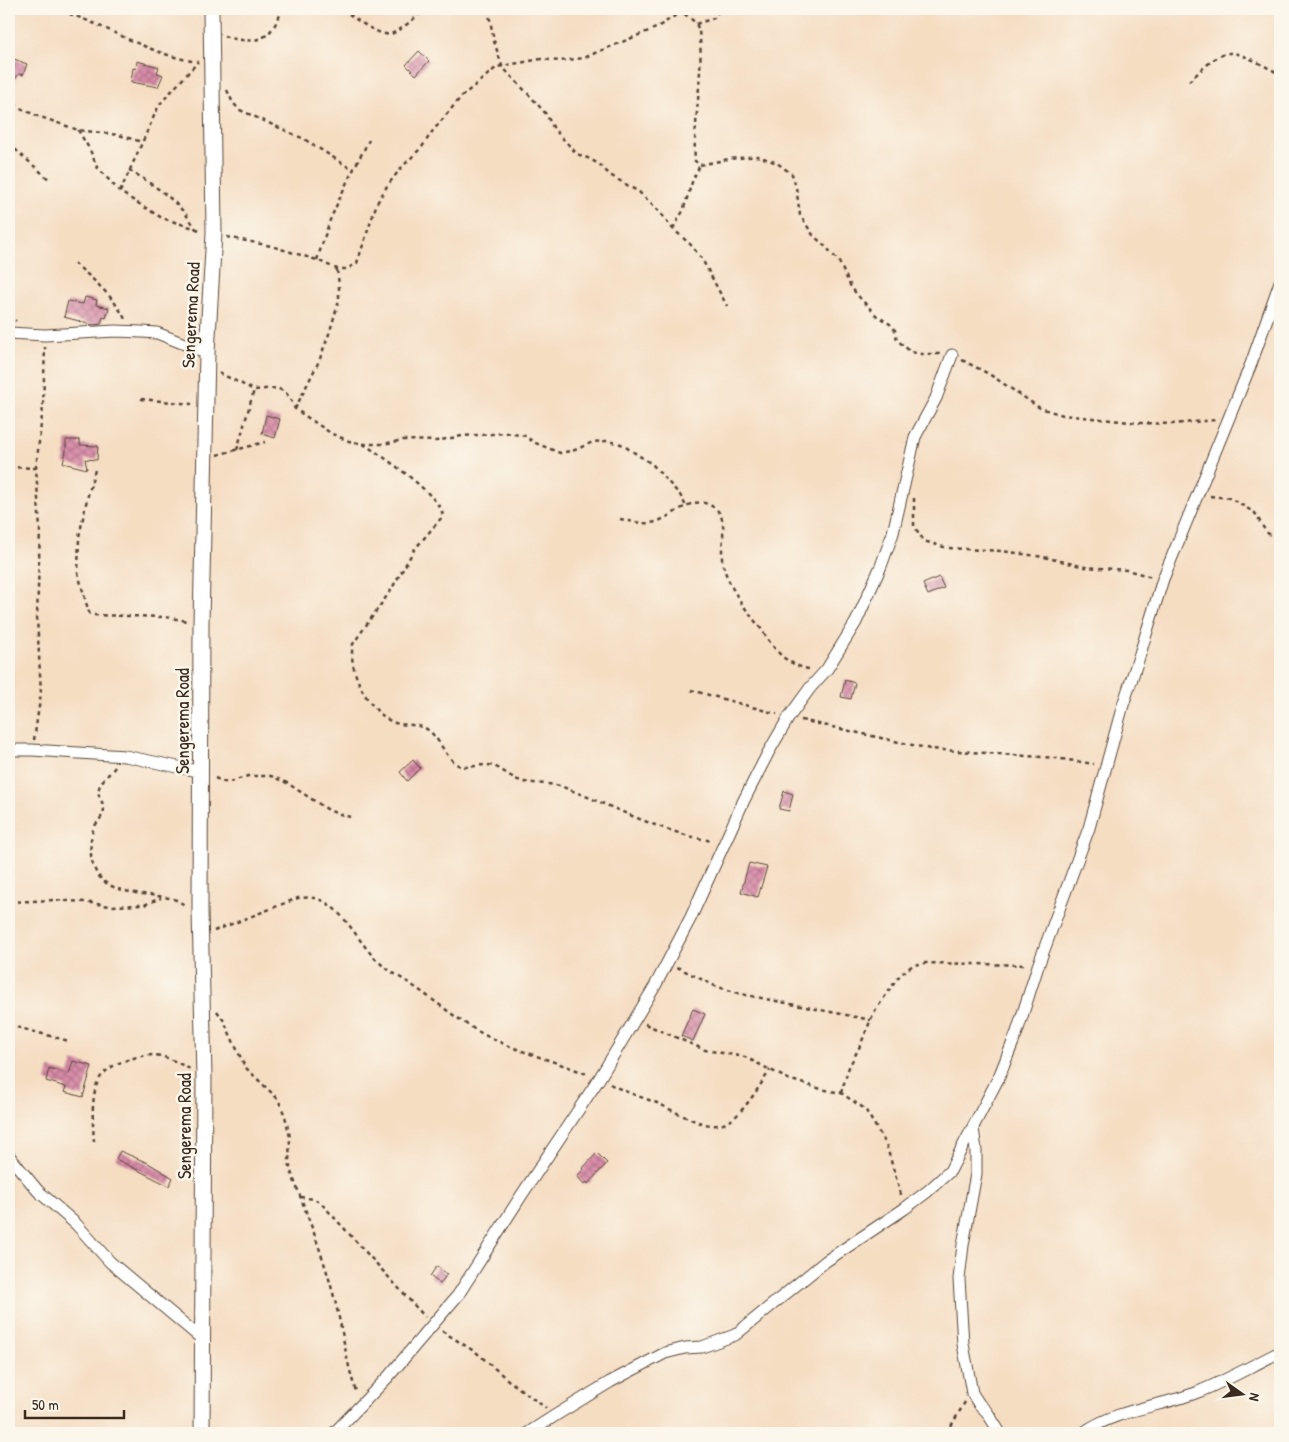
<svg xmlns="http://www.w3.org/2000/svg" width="1289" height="1442" font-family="'Patrick Hand',sans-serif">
  <defs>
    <pattern id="building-cross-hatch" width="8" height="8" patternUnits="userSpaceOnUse" patternTransform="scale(1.25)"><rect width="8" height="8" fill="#d88ba8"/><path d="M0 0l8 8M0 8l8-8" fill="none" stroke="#b07288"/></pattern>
  </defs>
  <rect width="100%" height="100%" fill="#fbf7ec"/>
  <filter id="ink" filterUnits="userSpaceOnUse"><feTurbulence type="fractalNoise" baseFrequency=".02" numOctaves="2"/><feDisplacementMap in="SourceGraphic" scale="10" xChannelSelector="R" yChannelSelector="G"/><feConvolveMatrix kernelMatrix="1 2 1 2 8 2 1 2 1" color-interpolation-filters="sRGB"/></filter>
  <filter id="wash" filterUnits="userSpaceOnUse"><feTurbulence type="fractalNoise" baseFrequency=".0096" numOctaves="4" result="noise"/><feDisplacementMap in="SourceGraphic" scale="20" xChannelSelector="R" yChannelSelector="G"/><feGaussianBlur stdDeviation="1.12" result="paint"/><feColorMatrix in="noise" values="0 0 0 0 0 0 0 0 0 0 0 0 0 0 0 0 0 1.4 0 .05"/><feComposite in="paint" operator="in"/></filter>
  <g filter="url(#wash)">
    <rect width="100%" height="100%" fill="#f5ddc2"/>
    <g id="blocks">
      <!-- building -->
      <g fill="url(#building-cross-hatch)">
        <path d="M419 51 429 61 416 75 406 65Z"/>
        <path d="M9 57 27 64 23 75 19 74 9 87Z"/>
        <path d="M137 61 159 67 157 73 163 75 158 87 131 82 133 68 136 69Z"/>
        <path d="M85 297 97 300 96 305 109 308 106 318 103 317 101 324 94 325 64 317 68 301 83 304Z"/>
        <path d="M266 415 280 419 275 438 262 434Z"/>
        <path d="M66 440H80V445L98 446 97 460 85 459 87 469 63 463 66 451Z"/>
        <path d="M939 577 944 588 928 595 923 584Z"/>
        <path d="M845 680 855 683 851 699 841 697Z"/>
        <path d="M413 760 420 768 407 781 400 772Z"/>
        <path d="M784 791 793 794 789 811 779 809Z"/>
        <path d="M749 863 767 867 758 897 741 892Z"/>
        <path d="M693 1009 705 1014 693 1041 681 1036Z"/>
        <path d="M73 1061 92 1066 83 1097 64 1092 66 1087 46 1081 49 1068 69 1074Z"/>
        <path d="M120 1151 148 1163 173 1178 169 1186 116 1159Z"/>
        <path d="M597 1153 607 1163 588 1184 587 1182 584 1184 577 1176 584 1169 583 1168Z"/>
        <path d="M437 1266 447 1274 440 1284 430 1276Z"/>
      </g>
    </g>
  </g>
  <g filter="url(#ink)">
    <use href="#blocks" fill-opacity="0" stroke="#574537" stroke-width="1"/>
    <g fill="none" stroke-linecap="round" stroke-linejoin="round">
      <!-- street casing -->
      <g stroke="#574537" stroke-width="13">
        <g id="street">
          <path d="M9 333 45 335 115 331 142 332 157 333 207 353"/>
          <path d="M9 750H32L125 756 202 772"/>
          <path d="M973 1128 976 1151V1174L963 1245 959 1279 963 1344 972 1393 979 1404 987 1412 1000 1433"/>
          <path d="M9 1156 38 1191 76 1224 110 1262 202 1339"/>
          <path d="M334 1433 388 1377 458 1295 521 1196 599 1079 655 986 691 917 744 800 768 753 789 717 810 688 827 669 856 622 881 566 893 533 915 437 936 398 952 355"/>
          <path d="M528 1433 556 1415 610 1382 665 1353 685 1348 702 1347 735 1335 826 1261 904 1209 928 1191 950 1171 999 1077 1017 1032 1038 966 1089 828 1123 705 1139 657 1163 579 1251 364 1280 282"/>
          <path d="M1083 1433C1116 1409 1160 1407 1198 1392 1226 1381 1253 1365 1280 1352"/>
        </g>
      </g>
      <!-- secondary casing -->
      <g stroke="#574537" stroke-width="17">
        <path id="secondary" d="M202 1433 204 1077 200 911 201 623 207 353 214 233 211 9"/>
      </g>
      <!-- path -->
      <g stroke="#574537" stroke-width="2.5" stroke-dasharray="4 4" stroke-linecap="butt">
        <path d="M54 9C103 22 147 55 198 62"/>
        <path d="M343 9C351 16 379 37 390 34 400 32 417 16 425 9"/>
        <path d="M488 9 494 41 502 66 508 73 532 98 546 114 554 129 577 154 590 159 600 165 610 175 639 192 659 211 673 229 690 244 702 259 727 306"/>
        <path d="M678 9C683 14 692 18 696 24 708 41 692 133 695 161L700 165 729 159 758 156 777 163 792 174 796 187 800 215 813 235 827 248 839 262 851 287 860 298 877 316 890 324 895 330 897 340 911 352 922 354H941"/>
        <path d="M696 24 714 18 720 9"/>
        <path d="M224 36C239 41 262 45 272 29 277 23 279 15 284 9"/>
        <path d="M1189 81C1200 72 1215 54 1230 53 1242 52 1269 69 1280 74"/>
        <path d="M227 90 233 103 240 110 304 139 353 170"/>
        <path d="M9 97 18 107 35 115 78 130 119 135 142 142"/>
        <path d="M78 130 90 150 97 167 120 192 162 218 200 230"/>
        <path d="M9 144 51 181"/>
        <path d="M129 170C156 186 180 202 196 229"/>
        <path d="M120 192 159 105 198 62"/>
        <path d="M673 229 683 211 693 179 700 165"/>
        <path d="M227 237 271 246 317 260 337 269H347L357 263 377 203 387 186 401 168 422 147 432 132 461 97 497 67 541 59 559 61 583 58 656 28 681 12"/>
        <path d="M317 260 330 220 347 182 369 140"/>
        <path d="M74 263C93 279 114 297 125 319"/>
        <path d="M9 315 16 321"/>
        <path d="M962 360 989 374 1040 408 1063 415 1140 423 1172 424 1216 420"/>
        <path d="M219 373 254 390 277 388 285 392 290 398 295 409 332 434 349 441 363 444H383L403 440 436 441 462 436 507 433 526 436 533 442 560 453 575 450 593 442 608 441 621 444 652 464 680 495 686 506"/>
        <path d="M141 399 192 404"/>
        <path d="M295 409 319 361 329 334 339 301V285L337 269"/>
        <path d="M363 444C382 455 441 496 443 516L414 550 391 590 353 644C347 670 369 713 395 723 406 726 418 723 428 730 440 739 445 757 458 765 469 771 484 760 498 768 505 772 511 777 518 780 531 785 549 782 563 787 602 802 639 821 679 833 690 837 702 839 713 841"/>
        <path d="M237 450 254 390"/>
        <path d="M217 455 265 442"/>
        <path d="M9 467 36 468"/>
        <path d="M95 470 87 499 79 537 78 573 89 613 92 615 165 617 187 621"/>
        <path d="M1210 496 1230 498 1255 513 1266 532 1280 541"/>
        <path d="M914 498V526L924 541 947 548 1002 551 1044 557 1085 567 1127 570 1152 577"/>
        <path d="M620 519C630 521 641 524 650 523 671 521 689 494 710 505 733 516 718 546 723 565 730 590 746 610 762 630 768 640 775 650 783 657 791 663 802 669 811 669"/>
        <path d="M691 690 777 714"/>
        <path d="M801 720 930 749 1055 758 1094 764"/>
        <path d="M34 740 41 693 37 617 40 530 36 468 43 407 45 347"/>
        <path d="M115 767C110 774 101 780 99 788 96 798 107 804 103 814 100 820 95 824 93 830 90 840 90 851 92 861 100 898 145 891 173 899 178 900 182 904 187 906"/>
        <path d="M215 778 224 782H230L248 776H271L287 783 330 811 350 817"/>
        <path d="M9 902 55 900 84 902 110 906 144 905 161 898"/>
        <path d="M214 931 298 898C303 898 309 897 314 898 343 904 359 946 381 964 393 974 407 981 419 990 442 1006 464 1025 489 1037 521 1053 556 1061 589 1075"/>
        <path d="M677 967 715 986 741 994 871 1020"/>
        <path d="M217 1011 224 1021 245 1067 278 1099 285 1116 290 1137 289 1162 291 1172C308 1217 326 1262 337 1309 344 1338 347 1367 357 1394"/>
        <path d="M645 1024 705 1050 745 1057 788 1079 821 1089 841 1093 865 1109 886 1144 902 1198"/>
        <path d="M9 1025 69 1041"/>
        <path d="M610 1084C625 1092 641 1097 657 1103 675 1111 707 1132 726 1123 741 1117 761 1084 770 1070"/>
        <path d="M841 1093 849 1067 860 1046 874 1012 900 975 913 965 925 963 1027 965"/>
        <path d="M94 1142C93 1124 91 1105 96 1087 101 1065 133 1056 153 1055 165 1055 180 1064 190 1069"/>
        <path d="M300 1197 314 1199 321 1203 425 1317"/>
        <path d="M442 1331 477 1353 508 1380 546 1408"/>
        <path d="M947 1433 965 1402"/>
      </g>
      <!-- street -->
      <use href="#street" stroke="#fff" stroke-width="11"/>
      <!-- secondary -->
      <use href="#secondary" stroke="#fff" stroke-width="15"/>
    </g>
  </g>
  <g text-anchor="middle" stroke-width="5" stroke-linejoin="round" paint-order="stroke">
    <!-- street labels -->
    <g font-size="18" fill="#3b2a1e" stroke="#fbf7ec">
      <text transform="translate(191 315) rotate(-87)" y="6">Sengerema Road</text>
      <text transform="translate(183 721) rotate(-90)" y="6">Sengerema Road</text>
      <text transform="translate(185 1126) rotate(-90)" y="6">Sengerema Road</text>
    </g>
  </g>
  <!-- margin -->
  <rect width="1289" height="1442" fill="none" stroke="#fbf7ec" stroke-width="30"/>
  <!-- north arrow -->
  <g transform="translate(1242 1394) rotate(104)" stroke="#fbf7ec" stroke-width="4" paint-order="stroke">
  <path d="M0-4L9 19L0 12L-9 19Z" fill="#3b2a1e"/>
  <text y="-8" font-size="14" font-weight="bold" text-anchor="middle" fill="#3b2a1e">N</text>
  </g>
  <!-- scale -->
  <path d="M25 1410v8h99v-8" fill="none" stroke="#3b2a1e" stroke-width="2.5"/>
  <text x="32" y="1410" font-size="15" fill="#3b2a1e" stroke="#fbf7ec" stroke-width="4" paint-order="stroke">50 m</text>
</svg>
